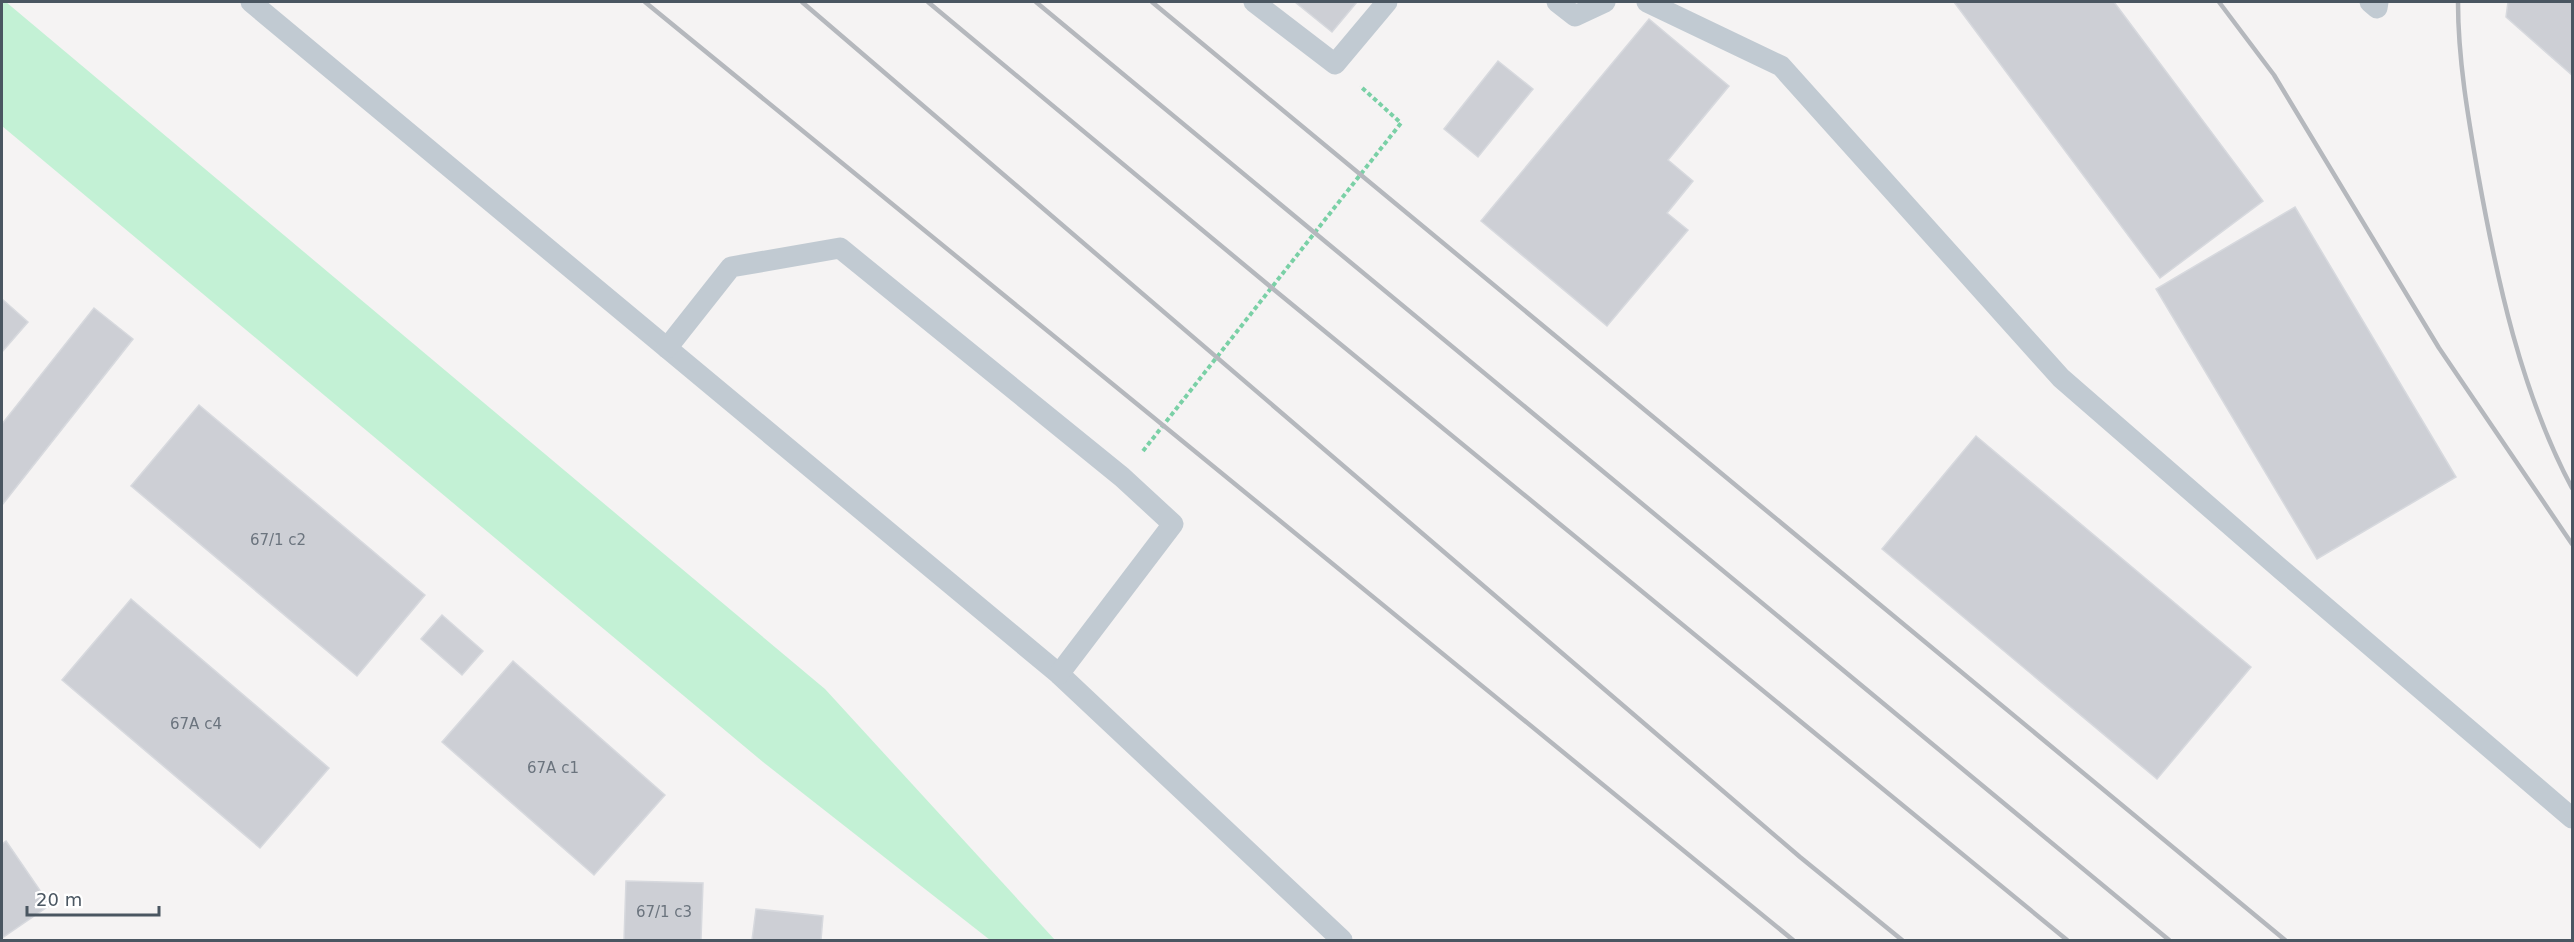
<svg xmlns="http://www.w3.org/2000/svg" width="2574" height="942" font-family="'DejaVu Sans',sans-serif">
  <rect width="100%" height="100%" fill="#f5f3f3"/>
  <!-- green -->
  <path fill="#c3f1d5" d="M2 2H6L825 689 1055 940H990L763 762 2 126Z"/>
  <!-- building -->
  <g fill="#cdcfd5" stroke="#d7d9de" stroke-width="1.5">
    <path d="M1295 2H1357L1332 32Z"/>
    <path d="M1954 2H2114L2263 201 2160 278Z"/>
    <path d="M2508 2H2572V75L2506 17Z"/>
    <path d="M1649 19 1729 86 1668 160 1693 181 1667 213 1688 230 1607 326 1481 221Z"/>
    <path d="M1498 61 1533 89 1478 157 1444 129Z"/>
    <path d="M2295 207 2456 477 2317 559 2156 289Z"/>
    <path d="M2 299 28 322 2 352Z"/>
    <path d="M94 308 133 339 2 505V424Z"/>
    <path d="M199 405 425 595 357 676 131 486Z"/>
    <path d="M1976 436 2251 667 2157 779 1882 549Z"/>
    <path d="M131 599 329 768 260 848 62 680Z"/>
    <path d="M442 615 483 651 462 675 421 639Z"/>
    <path d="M513 661 665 795 594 875 442 742Z"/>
    <path d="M6 841 50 905 2 938V844Z"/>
    <path d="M626 881 703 883 701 940H624Z"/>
    <path d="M756 909 823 916 821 940H752Z"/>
  </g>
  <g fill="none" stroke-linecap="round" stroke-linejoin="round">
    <!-- path -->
    <path stroke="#7ad0a6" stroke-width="4" stroke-dasharray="4.5 3" stroke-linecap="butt" d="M1143 451 1401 123 1360 86"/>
    <!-- lane -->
    <g stroke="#c1cad2" stroke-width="21">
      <path d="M251 2 1059 674 1342 940"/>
      <path d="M1254 2 1335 64 1387 2"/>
      <path d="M1557 2 1575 16 1605 2"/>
      <path d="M1647 2 1781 66 2061 378 2283 571 2572 818"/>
      <path d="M2370 2 2377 8 2378 2"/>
      <path d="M667 348 731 267 840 248 1122 477 1173 524 1059 674"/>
    </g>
    <!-- rail -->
    <g stroke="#b5b8bd" stroke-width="4.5">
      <path d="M645 2 1793 940"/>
      <path d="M802 2 1800 857 1902 940"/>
      <path d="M928 2 1272 288 2067 940"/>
      <path d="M1036 2 2169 940"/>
      <path d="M1152 2 2285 940"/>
      <path d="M2219 2 2274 75 2439 348 2572 544"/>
      <path d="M2458 2C2458 59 2468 117 2478 174 2497 280 2521 392 2572 488"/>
    </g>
  </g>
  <g text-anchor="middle" stroke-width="5" stroke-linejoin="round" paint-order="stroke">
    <!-- number labels -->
    <g font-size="15" fill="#6b747e">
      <text x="278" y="545">67/1 с2</text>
      <text x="196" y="729">67А с4</text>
      <text x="553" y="773">67А с1</text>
      <text x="664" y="917">67/1 с3</text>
    </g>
  </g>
  <!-- border -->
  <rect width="2574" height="942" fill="none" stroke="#4a5661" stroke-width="6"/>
  <!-- scale -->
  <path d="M27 906v9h132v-9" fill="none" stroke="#4a5661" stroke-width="3"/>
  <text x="36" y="906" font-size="18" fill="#4a5661" stroke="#ffffff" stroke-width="4.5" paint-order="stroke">20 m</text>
</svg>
